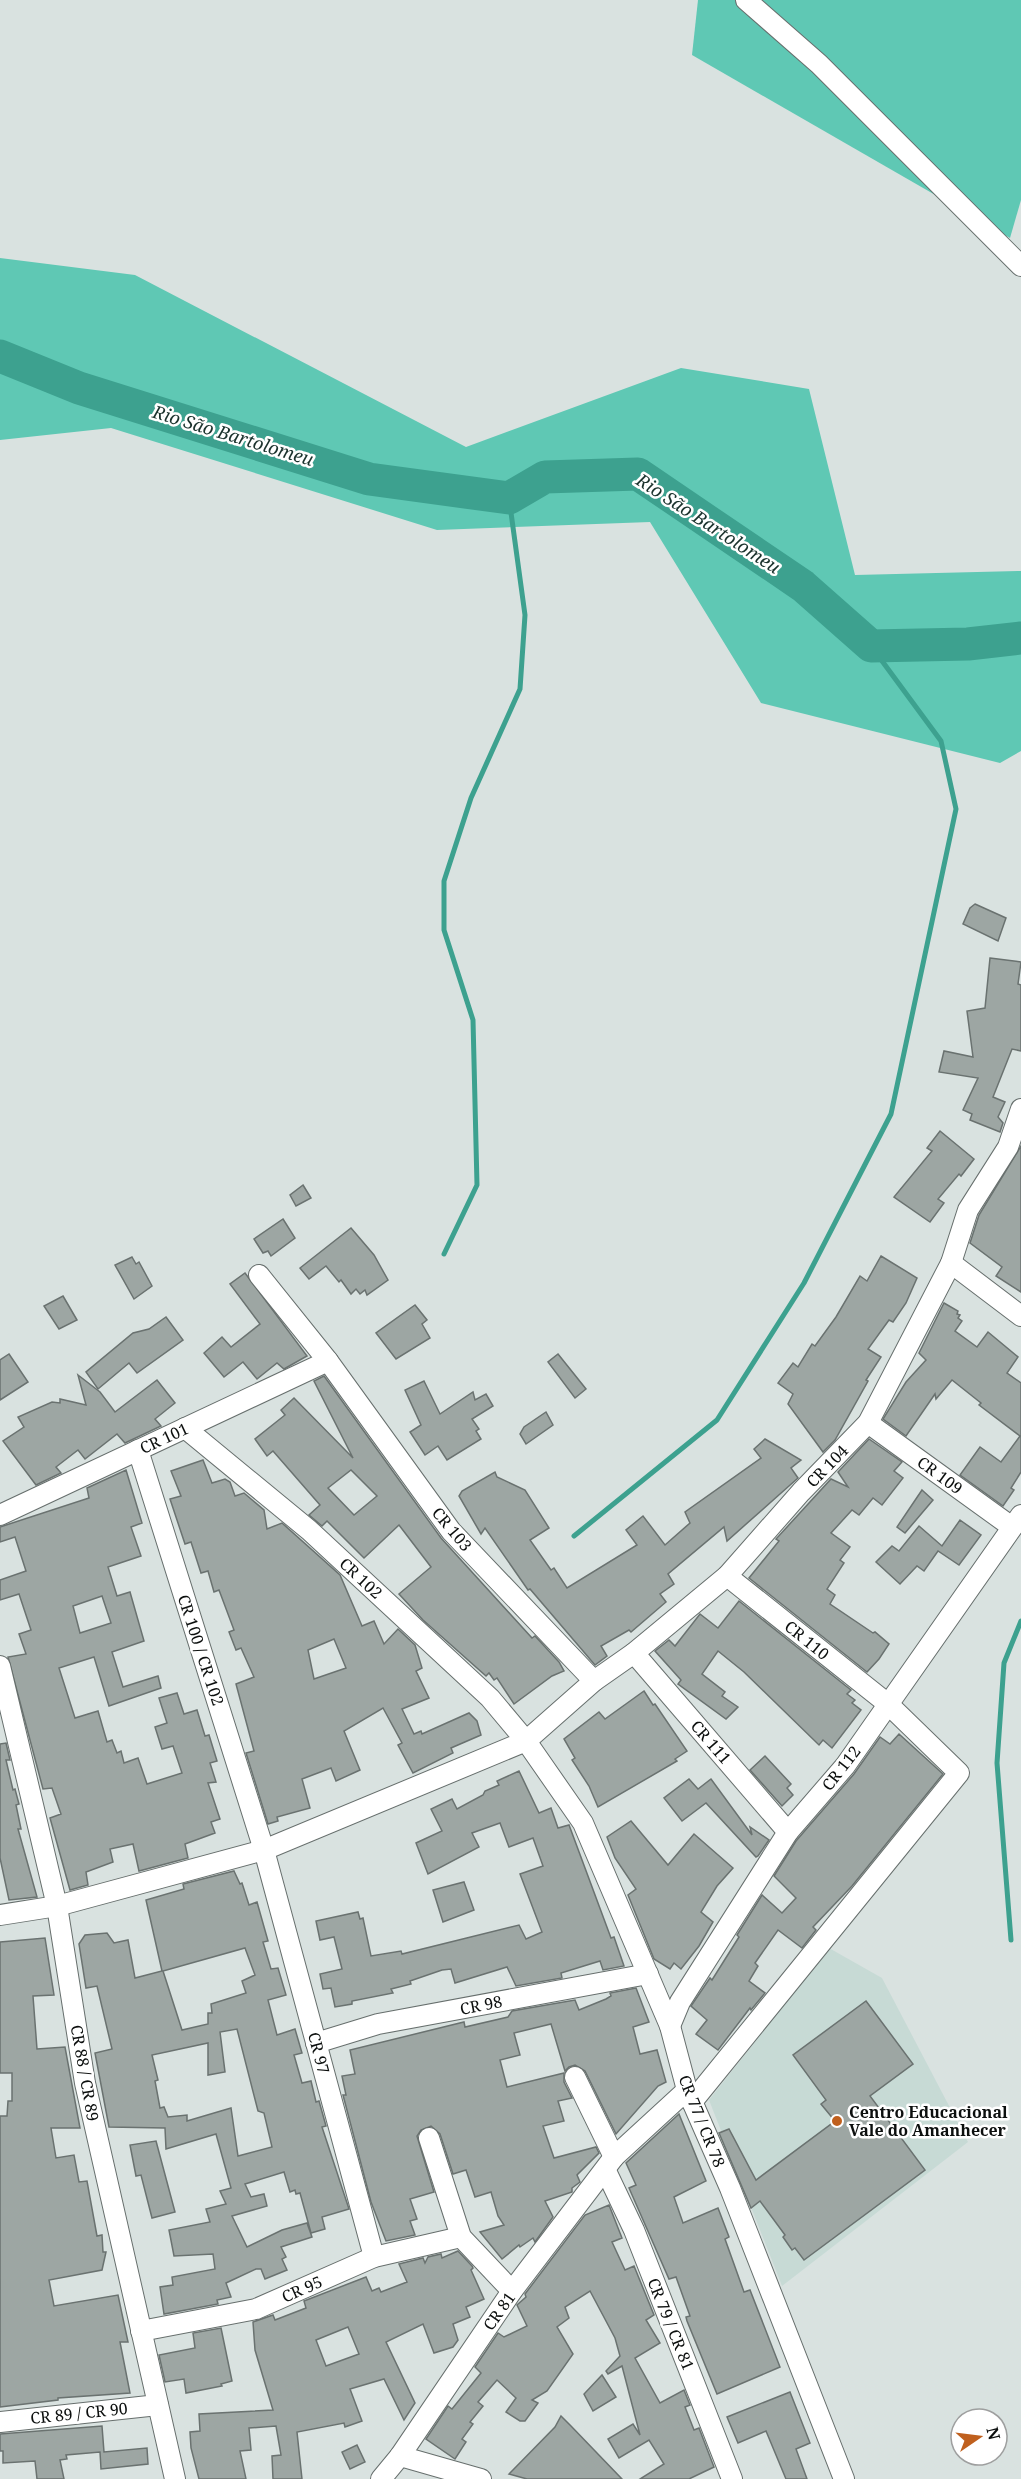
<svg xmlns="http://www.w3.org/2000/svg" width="1021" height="2479" font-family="'Noto Serif',serif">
  <rect width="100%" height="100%" fill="#d9e2e0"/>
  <!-- built -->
  <path fill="#c7dad5" d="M829 1948 882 1978 968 2142 782 2286 709 2100Z"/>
  <!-- green -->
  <g fill="#5fc8b4">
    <path d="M698 0H1021V200L1010 238 692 55Z"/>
    <path d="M0 258 135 275 466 447 681 368 809 389 855 575 1021 571V751L1000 763 761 703 650 522 437 530 111 428 0 440Z"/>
  </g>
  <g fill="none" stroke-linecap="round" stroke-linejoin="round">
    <!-- stream -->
    <g stroke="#3da18f" stroke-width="5">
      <path d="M444 1254 477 1185 473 1020 444 930V881L471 798 520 689 525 615 509 498"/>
      <path d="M574 1536 717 1420 804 1283 891 1114 956 809 941 741 871 646"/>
      <path d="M1011 1940 997 1763 1004 1663 1021 1621"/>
    </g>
    <!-- river -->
    <path stroke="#3da18f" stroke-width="33" d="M0 356 79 388 369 479 509 498 545 477 638 474 803 586 871 646 968 644 1021 638"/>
  </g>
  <!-- building -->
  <g fill="#9da6a3" stroke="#6a7270" stroke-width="1.5" fill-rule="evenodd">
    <path d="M975 904 1006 918 998 941 963 924 970 908Z"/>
    <path d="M990 958 1021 962 1018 984 1021 985V1051L1012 1049 993 1097 1005 1102 998 1117 1003 1123 1000 1132 970 1120 972 1114 963 1110 978 1078 939 1072 944 1051 973 1057 967 1011 985 1008Z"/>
    <path d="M940 1131 974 1159 961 1176 959 1174 938 1199 944 1203 930 1222 894 1197 932 1151 927 1148Z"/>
    <path d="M1021 1146V1292L996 1276 1002 1267 970 1243 979 1215Z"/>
    <path d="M303 1185 311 1198 296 1206 290 1195Z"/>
    <path d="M283 1219 295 1238 271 1256 268 1251 263 1253 254 1239Z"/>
    <path d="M351 1228 374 1255 388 1280 367 1295 365 1290 360 1294 356 1289 351 1294 341 1280 339 1282 326 1266 309 1279 300 1268Z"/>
    <path d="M881 1256 917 1278 906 1303 893 1322 889 1320 868 1349 881 1357 866 1380 868 1381 835 1440 823 1452 788 1404 793 1394 778 1383 793 1363 798 1367 812 1344 815 1346 836 1317 860 1276 867 1281Z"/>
    <path d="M132 1257 136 1264 139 1262 152 1286 134 1299 115 1265Z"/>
    <path d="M245 1273 307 1356 284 1369 277 1363 257 1379 243 1362 224 1377 204 1353 222 1337 231 1347 260 1324 230 1284Z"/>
    <path d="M63 1296 77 1320 59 1329 44 1306Z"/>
    <path d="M944 1303 958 1311 957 1314 960 1315 958 1318 962 1321 955 1331 977 1347 988 1332 1018 1357 1007 1373 1021 1383V1472L1011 1488 1014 1490 1003 1506 960 1475 980 1447 1001 1462 1020 1436 979 1405 981 1403 952 1380 936 1399 935 1394 906 1436 883 1419 906 1382 926 1360 919 1353Z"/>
    <path d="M415 1305 427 1320 422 1324 430 1338 396 1359 376 1333Z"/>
    <path d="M166 1317 183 1340 137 1373 129 1363 98 1389 86 1372 133 1333 149 1329Z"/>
    <path d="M9 1354 28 1382 0 1400V1360Z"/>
    <path d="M558 1354 586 1389 575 1398 548 1362Z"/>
    <path d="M78 1375 100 1392 115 1412 157 1380 175 1403 155 1419 161 1426 125 1443 117 1434 85 1459 78 1450 56 1467 61 1473 36 1485 3 1441 24 1427 18 1417 52 1402 60 1403V1399L86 1405Z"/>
    <path d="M324 1376 441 1538 532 1638 535 1636 559 1662 564 1671 552 1676 514 1704 497 1678 494 1680 489 1673 486 1676 423 1620 399 1594 431 1567 399 1525 364 1558 327 1521 322 1526 309 1515 320 1505 273 1451 267 1456 255 1439 285 1415 281 1410 294 1398 353 1458 314 1381ZM351 1470 377 1496 354 1515 328 1488Z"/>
    <path d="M424 1381 440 1414 473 1392 475 1400 486 1394 493 1406 472 1419 479 1429 476 1431 481 1439 447 1460 438 1446 425 1455 410 1432 421 1425 405 1390Z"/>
    <path d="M546 1412 553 1425 526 1444 520 1434 524 1427Z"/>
    <path d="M765 1439 801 1460 791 1468 798 1478 727 1541 724 1527 668 1574 674 1584 660 1594 666 1602 631 1632 629 1630 601 1646 607 1656 595 1665 530 1589 528 1590 485 1528 481 1534 459 1496 462 1491 495 1472 497 1477 525 1490 549 1528 530 1540 551 1570 554 1568 567 1588 637 1545 626 1530 643 1516 665 1545 690 1523 685 1512 761 1458 754 1449Z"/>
    <path d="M869 1439 902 1462 894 1471 903 1478 882 1505 873 1498 859 1515 852 1510 831 1533 850 1547 840 1560 844 1563 827 1589 835 1595 830 1604 873 1633 875 1632 889 1644 879 1659 867 1672 749 1578 779 1541 776 1539 831 1479 848 1487 838 1472Z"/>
    <path d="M203 1460 212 1483 225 1479 230 1482 235 1496 244 1493 264 1510 267 1529 282 1523 340 1575 362 1626 374 1621 384 1644 398 1629 415 1645 422 1668 416 1671 429 1698 402 1709 414 1734 421 1731 422 1734 469 1713 477 1721 481 1735 451 1748 453 1753 413 1773 398 1745 402 1743 383 1708 344 1731 360 1770 336 1781 331 1768 302 1779 310 1808 277 1817 278 1821 268 1824 246 1753 254 1751 236 1684 254 1677 241 1648 236 1650 229 1632 234 1630 219 1590 214 1592 208 1571 201 1573 191 1542 185 1544 170 1499 181 1496 171 1471ZM334 1639 346 1668 314 1679 308 1650Z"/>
    <path d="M126 1470 142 1523 131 1527 141 1556 108 1567 117 1596 130 1592 144 1641 112 1652 123 1687 158 1676 161 1688 109 1706 94 1657 59 1668 75 1718 98 1711 107 1742 112 1740 117 1753 121 1751 124 1763 138 1758 147 1784 182 1773 173 1746 162 1749 155 1727 167 1723 159 1698 177 1693 184 1714 197 1710 205 1736 209 1735 217 1761 210 1763 216 1782 208 1783 220 1819 211 1822 215 1833 185 1844 188 1858 139 1871 133 1844 110 1849 113 1862 86 1872 88 1885 70 1890 50 1818 61 1814 52 1788 43 1789 8 1657 26 1654 19 1634 31 1630 19 1594 0 1600V1580L26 1571 15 1537 0 1542V1527L89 1498 87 1488ZM102 1596 111 1623 80 1633 73 1606Z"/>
    <path d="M922 1490 933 1500 905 1533 897 1527Z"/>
    <path d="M960 1520 981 1535 959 1565 938 1551 924 1571 917 1566 900 1584 876 1562 892 1546 899 1551 919 1526 942 1546Z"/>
    <path d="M739 1601 851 1690 847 1694 855 1700 852 1703 861 1710 832 1748 823 1740 819 1745 744 1672 718 1651 702 1674 725 1692 722 1696 738 1707 726 1719 678 1684 681 1680 655 1651 669 1640 675 1646 700 1614 718 1628Z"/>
    <path d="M644 1691 653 1705 655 1704 687 1751 675 1759 677 1761 598 1807 589 1786 572 1760 575 1758 564 1739 599 1712 605 1719Z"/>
    <path d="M899 1734 943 1774 852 1886 813 1927 816 1930 802 1948 778 1930 755 1963 758 1966 749 1981 765 1993 751 2010 750 2008 718 2050 696 2034 707 2020 691 2006 710 1978 712 1980 739 1937 737 1935 762 1895 782 1913 796 1898 774 1876 796 1841 854 1774 880 1737 890 1744Z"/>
    <path d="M6 1743 10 1760H6L13 1790 15 1789 19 1804 16 1805 21 1829H18L37 1897 9 1900 0 1858V1744Z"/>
    <path d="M765 1756 791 1784 787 1788 793 1795 782 1806 750 1770Z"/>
    <path d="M519 1771 539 1813 551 1808 558 1828 569 1825 611 1938 614 1937 624 1966 603 1970 600 1961 561 1973 562 1978 516 1986 507 1967 455 1983 451 1969 442 1970 410 1981 411 1984 391 1989 393 1993 352 2001V2004L335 2007 331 1988 323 1989 320 1974 342 1969 334 1937 320 1940 316 1921 358 1912 360 1919 363 1918 371 1956 401 1951 402 1954 519 1925 526 1939 542 1932 520 1874 543 1866 533 1838 509 1847 500 1823 472 1833 479 1847 428 1874 416 1843 442 1831 431 1809 452 1799 457 1809 483 1795 485 1791 499 1785 497 1781Z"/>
    <path d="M689 1779 698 1789 711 1779 752 1835 750 1827 769 1840 758 1856 756 1857 706 1803 682 1821 664 1798Z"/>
    <path d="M631 1821 668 1865 694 1834 733 1868 717 1886 701 1912 713 1922 699 1946 681 1969 674 1963 670 1969 654 1959 628 1895 636 1889 615 1858 607 1837Z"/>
    <path d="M234 1871 240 1884 242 1883 249 1905 257 1902 268 1941 263 1942 271 1969 278 1968 286 1995 268 2000 277 2035 295 2029 302 2053 294 2055 302 2083 311 2081 316 2102 319 2101 326 2126 322 2127 349 2209 322 2217 325 2229 311 2233 300 2193 296 2194 295 2190 290 2192 284 2172 245 2184 251 2197 264 2194 267 2206 232 2216 247 2247 282 2230 307 2223 312 2237 281 2247 286 2257 282 2259 287 2270 265 2279 261 2269H256L226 2283 231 2297 217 2300 218 2304 164 2314 160 2287 173 2285 172 2277 215 2269 213 2254 174 2256 169 2230 210 2222 206 2209 226 2204 220 2191 231 2188 216 2134 166 2149 165 2128 109 2127 95 2053 112 2049 97 1986 86 1988 79 1944 85 1935 107 1933 114 1943 128 1940 135 1978 162 1971 146 1900 184 1889 183 1884ZM245 1948 255 1975 242 1981 246 1993 211 2004 212 2013H208V2024L182 2030 163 1971ZM237 2029 258 2111 264 2113 272 2147 238 2156 231 2108 187 2121V2115L168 2117 164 2107 160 2108 155 2081 158 2080 152 2055 208 2043V2075L225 2072 220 2032Z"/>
    <path d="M464 1882 474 1910 443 1922 433 1890Z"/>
    <path d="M45 1938 54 1995 33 1996 37 2049 65 2047 80 2128H51L56 2158 74 2155 79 2182 87 2181 97 2236 102 2235 103 2252H106L102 2270 49 2280 54 2306 118 2295 128 2342H120L130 2393 58 2398V2400L0 2407V2116H7L8 2101H12V2073H0V1942Z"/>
    <path d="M636 1988 649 2022 633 2027 640 2054 657 2050 666 2082 658 2086 616 2134 585 2071 575 2065 569 2067 565 2071 551 2024 514 2033 520 2055 500 2060 507 2087 564 2073V2082L572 2098 558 2101 564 2121 543 2126 554 2158 596 2147 599 2153 577 2175 580 2182 572 2188V2192L545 2201 553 2217 535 2242 533 2238 520 2247 519 2245 502 2259 480 2232 504 2225 498 2216 491 2192 475 2197 466 2170 453 2174 440 2134 431 2126 421 2130 417 2136 434 2192 410 2199 417 2219 410 2221 415 2235 386 2241 371 2202 343 2095H346L342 2076 355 2074 350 2050 464 2022 465 2027 508 2017 512 2011 575 2000 579 2010 606 1999 611 1996 610 1993Z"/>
    <path d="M866 2001 913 2064 870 2096 925 2170 804 2260 795 2248 792 2250 783 2237 785 2235 760 2201 751 2208 719 2133 729 2129 756 2180 835 2121 821 2104 826 2100 793 2055Z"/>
    <path d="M679 2114 706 2181 674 2197 683 2223 718 2208 729 2237 725 2239 744 2292 750 2290 780 2367 717 2394 687 2321 686 2317 690 2316 676 2277 669 2279 629 2188 636 2185 626 2163Z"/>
    <path d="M156 2141 175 2212 152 2218 141 2175 136 2176 130 2145Z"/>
    <path d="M609 2205 622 2238 612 2242 625 2270 634 2266 654 2315 646 2320 660 2343 635 2358 660 2403 684 2390 690 2405 685 2407 694 2430 699 2428 714 2467 689 2479H640L664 2464 649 2440 619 2458 608 2439 633 2424 640 2435 622 2366 608 2374 606 2371 620 2356 615 2338 590 2291 565 2307 569 2318 557 2327 573 2354 547 2391 532 2400 538 2403 525 2421H520L506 2412 516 2398 497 2380 478 2402 483 2406 470 2422 473 2424 462 2439 466 2442 455 2459 426 2439 448 2406 452 2409 481 2373 475 2367 498 2333 504 2337 527 2326 517 2305 526 2297 525 2294 585 2215Z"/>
    <path d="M458 2251 472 2266 473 2268 471 2270 484 2299 466 2307 470 2317 453 2324 458 2340 453 2347 434 2353 423 2324 386 2342 415 2403 404 2420 384 2379 350 2389 362 2421 345 2427 344 2423 297 2432 302 2479H273L272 2456 281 2455 276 2426 249 2428 251 2450 240 2451 246 2479H199L191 2448 190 2432 200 2431 199 2414 273 2410 255 2350 253 2322 273 2315 275 2320 306 2308 304 2301 366 2277 372 2291 379 2288 381 2292 407 2282 399 2264 423 2258 425 2263 428 2257 441 2254 442 2258ZM348 2327 359 2354 326 2366 316 2340Z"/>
    <path d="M221 2328 232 2381 221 2384 222 2386 186 2393 184 2379 165 2382 159 2355 195 2348 193 2333Z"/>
    <path d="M602 2375 616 2397 593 2411 584 2394Z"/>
    <path d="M790 2392 810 2443 796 2449 807 2479H786L766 2431 738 2443 727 2417Z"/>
    <path d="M561 2416 571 2426 622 2479H527L509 2474 555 2427Z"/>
    <path d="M102 2426 104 2452 147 2448 148 2464 101 2469 100 2452 66 2455 67 2459 60 2460 64 2479H37L35 2461 3 2463V2451H0V2434Z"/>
    <path d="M357 2445 365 2462 350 2469 342 2452Z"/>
  </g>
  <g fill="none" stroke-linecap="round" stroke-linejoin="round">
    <!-- street casing -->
    <g stroke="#676f6d" stroke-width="22">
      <g id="street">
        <path d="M746 0 819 64 1021 266"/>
        <path d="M951 1263 1021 1316"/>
        <path d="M259 1275 328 1361 451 1531 594 1681"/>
        <path d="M868 1423 1012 1527"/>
        <path d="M185 1428 309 1530 490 1698 526 1741 583 1823 670 2026 687 2090 730 2188 844 2479"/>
        <path d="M138 1450 264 1850 374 2257"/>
        <path d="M0 1515 328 1361"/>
        <path d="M634 1653 788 1832"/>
        <path d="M0 1666 57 1906 85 2083 175 2479"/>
        <path d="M0 1915 57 1906 264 1850 526 1741 594 1681 634 1653 727 1576 801 1492 868 1423 951 1263 968 1210 1008 1147 1021 1109"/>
        <path d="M670 2026 680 2002 788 1832 845 1766 1021 1515"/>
        <path d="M316 2043 378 2024 648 1974"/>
        <path d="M575 2077 614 2157"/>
        <path d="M692 2102 959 1773 888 1704 727 1576"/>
        <path d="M429 2138 461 2237 512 2291"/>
        <path d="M606 2171 634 2230 732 2479"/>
        <path d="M141 2331 256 2309 374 2257 461 2237"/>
        <path d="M0 2422 158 2405"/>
        <path d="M400 2456 481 2479"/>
        <path d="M381 2479 400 2456 512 2291 614 2157 687 2090"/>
      </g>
    </g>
    <!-- street -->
    <use href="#street" stroke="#fff" stroke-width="20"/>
  </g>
  <!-- markers -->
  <circle fill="#c0601e" stroke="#fff" stroke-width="2" cx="837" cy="2121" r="6"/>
  <g text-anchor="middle" stroke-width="5" stroke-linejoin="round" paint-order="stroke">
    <!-- street labels -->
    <g font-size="16" fill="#0c0f0e" stroke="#fff">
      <text transform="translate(164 1438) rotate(-25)" y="6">CR 101</text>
      <text transform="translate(827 1466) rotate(-46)" y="6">CR 104</text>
      <text transform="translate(940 1475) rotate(36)" y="6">CR 109</text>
      <text transform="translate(452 1529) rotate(50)" y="6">CR 103</text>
      <text transform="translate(361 1578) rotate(43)" y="6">CR 102</text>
      <text transform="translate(807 1640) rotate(39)" y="6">CR 110</text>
      <text transform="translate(201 1650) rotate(72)" y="6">CR 100 / CR 102</text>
      <text transform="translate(711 1742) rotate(49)" y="6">CR 111</text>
      <text transform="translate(841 1768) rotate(-52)" y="6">CR 112</text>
      <text transform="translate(481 2005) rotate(-11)" y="6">CR 98</text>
      <text transform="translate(319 2053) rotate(75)" y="6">CR 97</text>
      <text transform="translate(85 2073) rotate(80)" y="6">CR 88 / CR 89</text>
      <text transform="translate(702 2121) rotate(68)" y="6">CR 77 / CR 78</text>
      <text transform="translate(302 2289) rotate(-24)" y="6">CR 95</text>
      <text transform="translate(499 2311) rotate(-55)" y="6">CR 81</text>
      <text transform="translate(671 2324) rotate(68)" y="6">CR 79 / CR 81</text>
      <text transform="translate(79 2413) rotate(-6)" y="6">CR 89 / CR 90</text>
    </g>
    <!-- poi labels -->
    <g font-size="16" font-weight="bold" fill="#0c0f0e" stroke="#fff" text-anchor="start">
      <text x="849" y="2118">Centro Educacional<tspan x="849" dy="18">Vale do Amanhecer</tspan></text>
    </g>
    <!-- water labels -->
    <g font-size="18" font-style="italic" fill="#1b322d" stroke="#fff">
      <text transform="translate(233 436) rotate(17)" y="6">Rio São Bartolomeu</text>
      <text transform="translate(708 524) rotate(33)" y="6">Rio São Bartolomeu</text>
    </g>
  </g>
  <!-- north arrow -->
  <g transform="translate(979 2437) rotate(76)"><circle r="28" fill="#ffffff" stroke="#9e9f9f" stroke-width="1.5"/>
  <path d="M0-4.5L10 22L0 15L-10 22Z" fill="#c0601e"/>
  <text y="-9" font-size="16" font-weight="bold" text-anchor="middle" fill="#0c0f0e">N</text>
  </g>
</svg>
